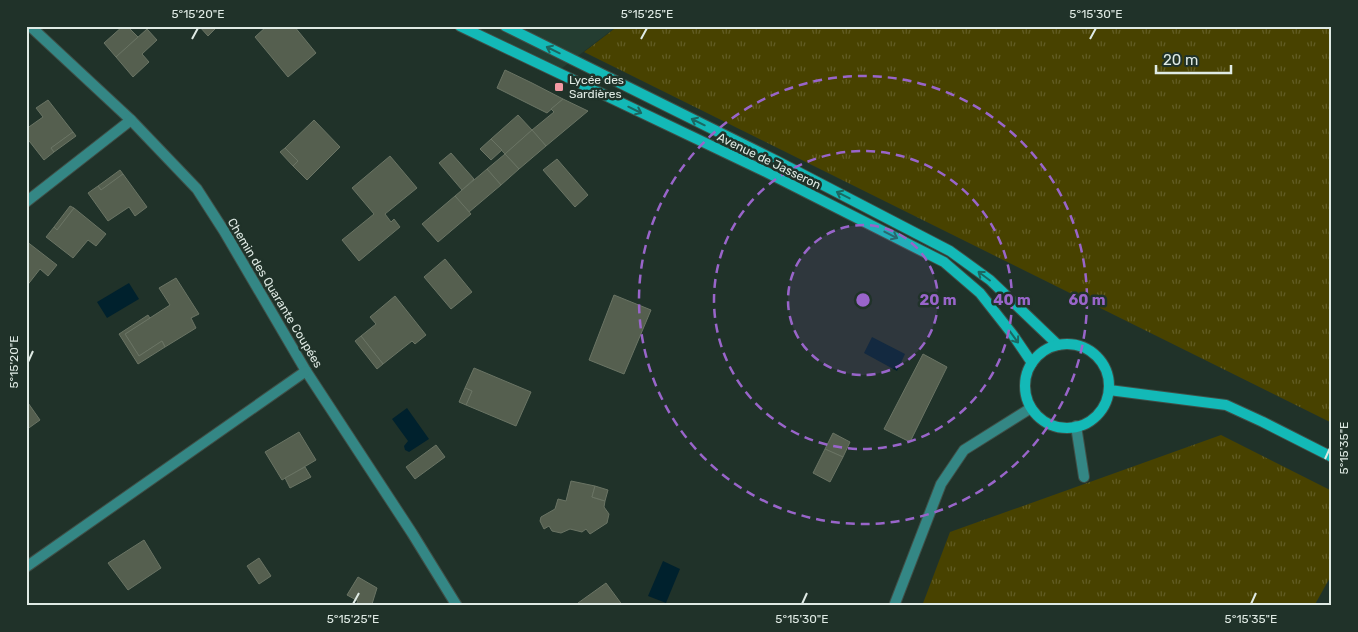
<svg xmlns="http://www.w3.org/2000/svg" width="1358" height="632" font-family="Rubik,sans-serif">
  <defs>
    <pattern id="grass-tufts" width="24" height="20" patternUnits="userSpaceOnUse" patternTransform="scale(1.25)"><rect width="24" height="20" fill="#484200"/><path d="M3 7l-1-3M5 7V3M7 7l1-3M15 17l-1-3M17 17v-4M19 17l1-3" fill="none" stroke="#625d25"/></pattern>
  </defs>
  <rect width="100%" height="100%" fill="#203229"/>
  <!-- built -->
  <path fill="#243d31" d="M470 26H617L561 69Z"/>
  <!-- grass -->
  <g fill="url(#grass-tufts)">
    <path d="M618 26H1332V423L584 52Z"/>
    <path d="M1221 435 1332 491V574L1314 606H922L950 532Z"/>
  </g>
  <!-- water -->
  <g fill="#00212d">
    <path d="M129 283 139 299 107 318 97 302Z"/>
    <path d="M872 337 905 354 897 371 864 353Z"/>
    <path d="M407 408 429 439 409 452 405 450 404 446 408 441 392 419Z"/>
    <path d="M663 561 680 569 666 603 648 596Z"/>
  </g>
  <!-- building -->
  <g fill="#555f4f" stroke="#6a7464">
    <path d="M123 26H127L138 37 116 57 104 43Z"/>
    <path d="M199 26H218L208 36Z"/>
    <path d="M267 26H294L316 53 288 77 255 37Z"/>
    <path d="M147 29 157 40 142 54 149 62 133 77 116 57Z"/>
    <path d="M505 70 532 83 563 99 547 113 497 88Z"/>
    <path d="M563 99 588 111 546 146 532 130 554 112 551 109Z"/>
    <path d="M48 100 73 132 51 148 54 152 44 160 26 137V129L43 117 36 108Z"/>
    <path d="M518 115 532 130 505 154 491 139Z"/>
    <path d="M314 120 340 147 307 180 293 166 298 161 285 148Z"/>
    <path d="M532 130 546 146 519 169 505 154Z"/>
    <path d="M73 132 76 136 54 152 51 148Z"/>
    <path d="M491 139 502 150 491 160 480 149Z"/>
    <path d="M285 148 298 161 293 166 280 152Z"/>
    <path d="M451 153 474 179 462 190 439 163Z"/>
    <path d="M505 154 519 169 501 185 487 169Z"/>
    <path d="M390 156 417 188 385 214 391 222 394 219 400 227 359 261 342 240 374 214 352 188Z"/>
    <path d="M557 159 588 195 575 207 543 170Z"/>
    <path d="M487 169 501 185 469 212 455 196Z"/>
    <path d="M120 170 123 174 101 190 98 186Z"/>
    <path d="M123 174 147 207 135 216 129 207 108 221 88 193 98 186 101 190Z"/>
    <path d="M455 196 471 214 438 242 422 224Z"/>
    <path d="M70 206 74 208 57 230 54 227Z"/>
    <path d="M74 208 106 234 96 246 88 240 73 258 46 237 54 227 57 230Z"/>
    <path d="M26 241 57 265 48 276 40 269 26 287Z"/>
    <path d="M445 259 472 292 451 309 424 277Z"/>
    <path d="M176 278 199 314 191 318 196 328 165 347 162 341 139 356 125 334 170 305 159 288Z"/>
    <path d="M614 295 651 310 624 374 589 360Z"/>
    <path d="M395 296 426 335 415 344 412 341 383 364 361 336 376 324 370 317Z"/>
    <path d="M148 315 150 318 125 334 139 356 162 341 165 347 138 364 119 334Z"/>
    <path d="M361 336 383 364 377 369 355 341Z"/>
    <path d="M923 354 947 367 910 442 884 429Z"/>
    <path d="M474 368 531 392 516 426 466 405 472 391 465 388Z"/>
    <path d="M465 388 472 391 466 405 459 402Z"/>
    <path d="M26 400 40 420 26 430Z"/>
    <path d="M299 432 316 460 282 480 265 452Z"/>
    <path d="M833 433 850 442 843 457 825 449Z"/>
    <path d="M436 445 445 457 415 479 406 467Z"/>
    <path d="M825 449 843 457 830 482 813 473Z"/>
    <path d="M305 467 311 477 290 488 285 478Z"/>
    <path d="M571 481 595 486 592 497 605 501 604 507 609 514 607 523 590 534 586 529 582 532 570 529 561 533 552 531 549 526 544 529 540 521 541 517 555 509 558 499 566 501Z"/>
    <path d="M595 486 608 490 605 501 592 497Z"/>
    <path d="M144 540 161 568 128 590 108 563Z"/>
    <path d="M259 558 271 576 259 584 247 566Z"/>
    <path d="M358 577 377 588 372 604 374 606H355L358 601 347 595Z"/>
    <path d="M606 583 623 606H580L578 603Z"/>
  </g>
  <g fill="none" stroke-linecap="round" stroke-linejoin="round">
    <!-- lane casing -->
    <g stroke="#3f4f47" stroke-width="12">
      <path id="lane" d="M1076 426 1084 477"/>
    </g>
    <!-- street casing -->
    <g stroke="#3f4f47" stroke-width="12">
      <g id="street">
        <path d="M30 26 131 120 197 189 224 231 306 371 412 533 457 606"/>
        <path d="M26 202 131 120"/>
        <path d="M26 567 306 371"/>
        <path d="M894 606 941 484 964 450 1031 408"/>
      </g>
    </g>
    <!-- secondary casing -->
    <g stroke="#3f4f47" stroke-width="12">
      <g id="secondary">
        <path d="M460 26 764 171 944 262 980 293 1013 335 1032 363"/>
        <path d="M505 26 777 161 950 251 990 280 1058 345"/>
        <circle cx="1067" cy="386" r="42"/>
        <path d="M1109 390 1226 405 1263 422 1332 457"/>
      </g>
    </g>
    <!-- lane -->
    <use href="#lane" stroke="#348785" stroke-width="10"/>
    <!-- street -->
    <use href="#street" stroke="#348785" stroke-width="10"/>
    <!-- secondary -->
    <use href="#secondary" stroke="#13b9b7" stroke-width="10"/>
  </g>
  <!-- one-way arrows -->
  <defs><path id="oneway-shaft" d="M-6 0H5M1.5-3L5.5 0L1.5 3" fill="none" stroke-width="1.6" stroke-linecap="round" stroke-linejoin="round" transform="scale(1.25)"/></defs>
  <g stroke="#1b6862">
    <use href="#oneway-shaft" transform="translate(553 50) rotate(-154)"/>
    <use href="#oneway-shaft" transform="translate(635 110) rotate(26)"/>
    <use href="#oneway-shaft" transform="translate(698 122) rotate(-154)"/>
    <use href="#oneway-shaft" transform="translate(843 195) rotate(-153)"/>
    <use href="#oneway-shaft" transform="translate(891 235) rotate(27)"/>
    <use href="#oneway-shaft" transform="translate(984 276) rotate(-143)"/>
    <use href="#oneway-shaft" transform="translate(1014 337) rotate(54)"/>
  </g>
  <!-- ticks -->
  <path fill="none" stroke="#dfeae4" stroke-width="2" d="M192 39 198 28M641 39 647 28M1090 39 1096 28M28 362 33 351M1325 459 1330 448M353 604 359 593M802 604 807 593M1251 604 1256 593"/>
  <!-- distance rings -->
  <circle cx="863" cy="300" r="75" fill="#9965ca" fill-opacity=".12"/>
  <g fill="none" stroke="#9965ca" stroke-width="2.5" stroke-dasharray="9 6">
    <circle cx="863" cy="300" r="75"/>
    <circle cx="863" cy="300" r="149"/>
    <circle cx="863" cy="300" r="224"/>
  </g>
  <!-- markers -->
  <rect fill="#f49aa3" stroke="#203229" stroke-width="2" x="554" y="82" width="10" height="10" rx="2.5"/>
  <g text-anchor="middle" stroke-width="5" stroke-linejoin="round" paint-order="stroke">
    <!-- poi labels -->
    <g font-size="12" fill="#dfeae4" stroke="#203229" text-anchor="start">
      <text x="569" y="84">Lycée des<tspan x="569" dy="14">Sardières</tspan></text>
    </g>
    <!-- street labels -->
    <g font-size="12" fill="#dfeae4" stroke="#203229">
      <text transform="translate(769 161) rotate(26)" y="4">Avenue de Jasseron</text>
      <text transform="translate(275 293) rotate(59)" y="4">Chemin des Quarante Coupées</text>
    </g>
  </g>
  <circle cx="863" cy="300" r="8" fill="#9965ca" stroke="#203229" stroke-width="2.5"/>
  <g font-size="15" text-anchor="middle" font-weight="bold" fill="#9965ca" stroke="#203229" stroke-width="5" stroke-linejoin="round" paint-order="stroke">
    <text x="938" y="305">20 m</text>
    <text x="1012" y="305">40 m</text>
    <text x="1087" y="305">60 m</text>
  </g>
  <!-- border -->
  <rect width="1358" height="632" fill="none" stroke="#203229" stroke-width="55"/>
  <!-- scale -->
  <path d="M1156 65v8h75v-8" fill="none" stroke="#dfeae4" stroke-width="2.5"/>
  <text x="1163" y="65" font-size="15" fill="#dfeae4" stroke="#203229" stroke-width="4" paint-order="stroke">20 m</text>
  <rect x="28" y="28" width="1302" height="576" fill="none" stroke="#dfeae4" stroke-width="2"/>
  <g font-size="12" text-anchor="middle" fill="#dfeae4">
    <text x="198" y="18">5°15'20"E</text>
    <text x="647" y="18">5°15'25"E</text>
    <text x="1096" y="18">5°15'30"E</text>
    <text transform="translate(14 362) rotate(-90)" y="4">5°15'20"E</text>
    <text transform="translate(1344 448) rotate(-90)" y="4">5°15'35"E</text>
    <text x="353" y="623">5°15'25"E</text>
    <text x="802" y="623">5°15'30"E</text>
    <text x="1251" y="623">5°15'35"E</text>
  </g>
</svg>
